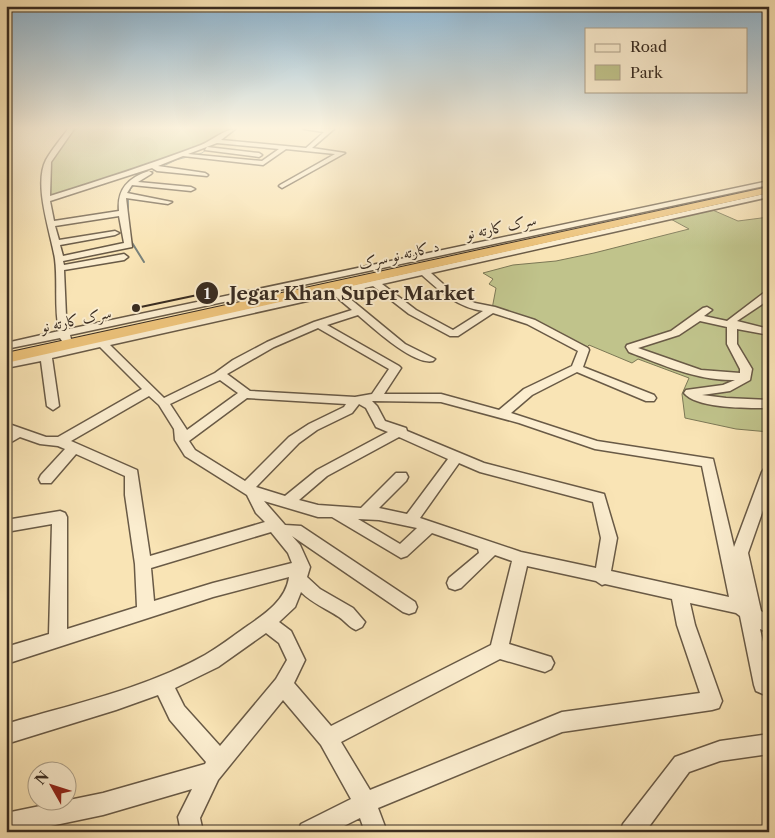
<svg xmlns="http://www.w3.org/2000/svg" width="775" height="838" font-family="'Libre Caslon Text',Amiri,serif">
  <rect width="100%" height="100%" fill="#f9e4b5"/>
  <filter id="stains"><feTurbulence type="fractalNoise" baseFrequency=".004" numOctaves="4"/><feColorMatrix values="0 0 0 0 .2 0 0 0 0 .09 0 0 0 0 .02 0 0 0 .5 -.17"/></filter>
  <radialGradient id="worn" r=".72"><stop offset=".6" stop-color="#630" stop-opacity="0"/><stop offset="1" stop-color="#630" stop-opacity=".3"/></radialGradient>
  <!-- green -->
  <g fill="#c0c38b" stroke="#7c7856">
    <path d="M71 129H232L216 141 48 199 47 190 52 152Z"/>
    <path d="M708 208 738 221 769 217V432L736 429 685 418 682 394 689 378 638 359 632 363 589 345 584 350 578 344 492 309 496 288 489 284 493 279 483 273 513 265 556 261 594 253 689 229 667 217Z"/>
  </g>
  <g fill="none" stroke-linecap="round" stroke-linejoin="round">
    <!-- stream-far1 -->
    <g stroke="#79827c" stroke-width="1">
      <path d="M149 173 176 160 202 153 212 145"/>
      <path d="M129 191 135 184"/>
    </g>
    <!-- stream -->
    <g stroke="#79827c" stroke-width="2">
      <path d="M128 216V192L130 190"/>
      <path d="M131 241 144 262"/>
    </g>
    <!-- minor casing -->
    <g stroke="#695a46" stroke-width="3">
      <g id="minor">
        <path d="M68 129H74L51 162 50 196C101 180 151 164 201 145 211 141 225 129 235 129L221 140 306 148 324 132 304 129H334L312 148 345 153 282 188 279 186 280 185 335 154 286 149 263 165 183 156 158 166 205 173 208 175 207 176 157 171 152 168 50 201 54 221 119 211C117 189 128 178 149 171L152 173 151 174 138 182 191 187 195 189 191 191 132 185 127 193 172 202 168 204 126 198 132 247 63 261 64 265 124 254 128 257 124 260 64 270 66 316 69 329 769 181V185L70 335 71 339 66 342 62 341 60 338 6 349V343L59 331C54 307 58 283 55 259 51 233 33 185 46 160 52 149 61 139 68 129ZM217 143 279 149 262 161 188 154ZM119 216 124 243 63 256 60 245 115 235 119 233 115 231 59 240 55 226Z"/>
        <path d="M207 147 259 153 262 155 259 157 205 150Z"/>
        <path d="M769 193V197L431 273 452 292 475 303 495 307 535 320 588 348 589 350 583 367 654 395 656 398 654 401H646L577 372 532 395 511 413 597 441 713 459 734 547 762 472 764 469 769 467V493L748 553 761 611 769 616V633L760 629 769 668V692L763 694 756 691 754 685 740 616 736 613 690 603 695 625 722 701 719 708 712 710 562 732 378 808 387 832H365L360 818 332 832H298L301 824 351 799 321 745 283 700 218 780 200 818 203 832H181L178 817 192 789 103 815 22 832H6V813L103 793 205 764 206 762 170 720 158 695 116 710 6 744V724C73 704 144 689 205 655 219 647 233 636 246 627 265 614 286 600 289 577L213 597 6 664V647L49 634 52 524 6 532V520L60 511 65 513 67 517V629L137 607 135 564 125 495V476L76 454 51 483H41L39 479 41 475 65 449 58 446 40 444 20 437 6 445V434L9 433 6 432V423L46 437H58L142 389 100 347 52 358 59 406 53 410 47 406 41 361 6 368V362L40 354V350L45 347 49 348 51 352ZM422 275C441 292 457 307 483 311L453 330 416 310 382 284ZM373 286 409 314 450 336H458L493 313 527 324 578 351 572 366 524 389 499 410 441 394H384L401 368 399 366 327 325 358 315C372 327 414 366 433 361L435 359 405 344 343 293ZM334 295 352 310 314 322 267 342 233 360 215 373 164 398 110 345ZM318 328 389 369 372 394 355 397 250 391 227 374 274 347ZM220 380 238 393 187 430 170 404ZM149 396 159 405 174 429 175 440 185 456 247 495 256 513 265 522 150 556 137 470 71 441ZM247 398 346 404 344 407 309 424 289 437 245 481 195 450 189 441ZM372 401 441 402 519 423 595 449 702 466 729 597 611 571 617 538 604 494 484 463 407 431 406 428 385 421 377 406ZM359 404 366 408 376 427 388 432 317 470 285 496 256 487 299 443 317 430 352 413ZM399 437 448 459 407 514 379 508 406 481 408 477 406 473H396L361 508 318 505 299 500 327 476ZM459 463 480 472 593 502 601 538 596 568 521 552 420 518ZM264 501 318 517H332L401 558 407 556 432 533 478 549 479 553 449 578 447 583 449 588 455 590 461 588 495 555 512 561 491 645 331 726 294 683 305 660 291 631 279 622 295 607 301 592C312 603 327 609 339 617 346 622 349 627 356 630L362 627 365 622 353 608 320 589 307 577 310 567 300 545 292 536 403 612 409 614 415 612 417 607 415 602 301 526 285 525ZM358 519 379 520 417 528 400 544ZM271 532 288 553 292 563 213 583 154 601 151 568ZM527 566 596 581 602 585 605 584 672 599 677 625 700 693 562 712 370 790 341 742 500 659 545 672 551 669 554 663 551 657 509 644ZM266 633 279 643 287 660 276 679 220 746 184 706 175 688 218 667Z"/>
        <path d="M769 289V298L761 305 737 321 769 329V335L737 329V344L752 369 750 380 730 391 702 395 726 398 769 400V408C749 408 697 409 684 393L686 390 723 385 735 380C698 381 663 365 629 352L626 347 627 345 671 331 703 308 707 307 712 310 704 316 727 321ZM700 321 727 327V344L740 369V373L701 370 638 348 679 335Z"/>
        <path d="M769 734V754L720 761 689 772 645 832H620L623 824 675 757 720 741Z"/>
      </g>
    </g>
    <!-- highway casing -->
    <g stroke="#392c21" stroke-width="2">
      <path id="highway" d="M769 187V193L6 363V353Z"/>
    </g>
    <!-- minor -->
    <use href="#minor" fill="#fbedcf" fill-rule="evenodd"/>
    <!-- highway -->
    <use href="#highway" fill="#ecc27a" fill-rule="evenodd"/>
  </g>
  <!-- sky -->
  <linearGradient id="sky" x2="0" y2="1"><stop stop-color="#8db7d5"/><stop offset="0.52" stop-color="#fcf3de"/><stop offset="1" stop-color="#fcf3de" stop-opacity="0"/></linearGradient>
  <rect width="775" height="246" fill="url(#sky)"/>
  <g text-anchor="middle" stroke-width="4" stroke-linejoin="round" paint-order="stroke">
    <!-- far-street labels -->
    <g font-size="15" fill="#392c21" stroke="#fbedcf">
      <text transform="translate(501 227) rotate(-12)" y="5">سرک کارته نو</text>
      <text transform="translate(399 255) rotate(-13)" y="5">د کارته نو سړک</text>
      <text transform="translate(76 320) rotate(-12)" y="5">سرک کارته نو</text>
    </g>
  </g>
  <!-- callouts -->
  <path fill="none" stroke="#392c21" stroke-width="2" d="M136 308L207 293"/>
  <g fill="#392c21" stroke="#fbedcf" stroke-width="2">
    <circle cx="136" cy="308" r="5"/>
    <circle cx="207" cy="293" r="12"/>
  </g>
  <g font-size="15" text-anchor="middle" font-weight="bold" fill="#fff">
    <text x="207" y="299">1</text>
  </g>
  <g font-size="19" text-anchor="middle" font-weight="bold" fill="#392c21" stroke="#fbedcf" stroke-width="4" stroke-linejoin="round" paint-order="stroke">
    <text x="352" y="300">Jegar Khan Super Market</text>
  </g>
  <!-- margin -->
  <rect width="775" height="838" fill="none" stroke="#f9e4b5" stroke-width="25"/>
  <rect x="8" y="8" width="760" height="823" fill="none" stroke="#392c21" stroke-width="2.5"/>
  <rect x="12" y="12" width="750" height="813" fill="none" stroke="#392c21"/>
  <!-- legend -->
  <rect x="585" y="28" width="162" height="65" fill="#fbedcf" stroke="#ada089"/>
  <rect x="595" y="44" width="25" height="8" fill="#fbedcf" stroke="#ada089"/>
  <text x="630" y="52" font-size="15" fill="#392c21">Road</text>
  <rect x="595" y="65" width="25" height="15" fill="#c0c38b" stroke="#ada089"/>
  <text x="630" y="78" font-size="15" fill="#392c21">Park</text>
  <!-- north arrow -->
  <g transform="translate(52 786) rotate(309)"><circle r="24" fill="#fbedcf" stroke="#ada089"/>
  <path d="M0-4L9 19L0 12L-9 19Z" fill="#8f2418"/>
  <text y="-8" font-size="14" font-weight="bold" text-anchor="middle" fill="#392c21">N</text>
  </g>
  <rect width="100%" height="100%" filter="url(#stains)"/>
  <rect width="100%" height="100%" fill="url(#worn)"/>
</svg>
